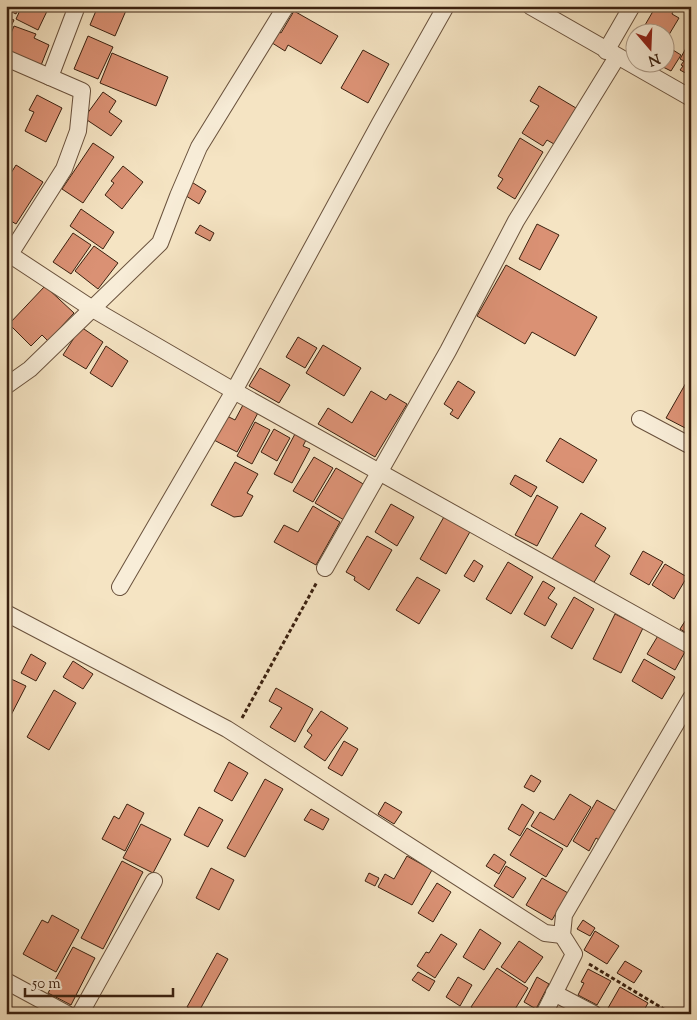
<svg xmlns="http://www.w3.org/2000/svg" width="697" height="1020" font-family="'Sorts Mill Goudy',serif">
  <rect width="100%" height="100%" fill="#f5e4c3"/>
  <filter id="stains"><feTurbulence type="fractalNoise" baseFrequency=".004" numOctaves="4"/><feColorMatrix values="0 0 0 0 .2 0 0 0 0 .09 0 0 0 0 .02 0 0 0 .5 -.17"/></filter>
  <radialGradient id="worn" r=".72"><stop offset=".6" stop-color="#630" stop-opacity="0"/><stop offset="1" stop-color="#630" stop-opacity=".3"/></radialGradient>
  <!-- building -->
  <g fill="#da9174" stroke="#3b2110">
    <path d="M6 6H19L16 14 6 9Z"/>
    <path d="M22 6 49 7 38 30 16 19Z"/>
    <path d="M98 6H128L115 36 90 25Z"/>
    <path d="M656 6H669L674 9 672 14 679 18 664 43V32H641Z"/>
    <path d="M294 11 338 36 321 64 288 45 285 51 269 41 276 30 281 33Z"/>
    <path d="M6 17 14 20 6 37Z"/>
    <path d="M14 26 36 34 34 38 49 45 40 68 6 54V45Z"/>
    <path d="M88 36 113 47 98 79 74 69Z"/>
    <path d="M691 39V76L680 70 683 66 681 65 684 61 680 59Z"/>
    <path d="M363 50 389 64 368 103 341 88Z"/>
    <path d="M673 50 681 55 671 71 663 67Z"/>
    <path d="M112 53 168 77 156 106 100 83Z"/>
    <path d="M539 86 576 108 554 144 547 140 543 146 522 133 539 106 530 101Z"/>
    <path d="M103 92 116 101 109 112 122 121 111 136 84 118Z"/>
    <path d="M37 95 62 108 46 142 25 131 34 112 29 110Z"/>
    <path d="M520 138 543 152 515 199 497 188 503 179 498 176Z"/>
    <path d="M93 143 114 157 83 203 62 189Z"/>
    <path d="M16 165 43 182 16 224 6 218V181Z"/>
    <path d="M123 166 143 182 122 209 105 195 114 183 111 181Z"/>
    <path d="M190 181 206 191 199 204 183 194Z"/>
    <path d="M81 209 114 232 103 249 70 226Z"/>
    <path d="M537 224 559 235 540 270 519 259Z"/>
    <path d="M200 225 214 233 210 241 195 233Z"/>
    <path d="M73 233 91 245 71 274 53 262Z"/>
    <path d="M94 246 118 263 98 289 75 271Z"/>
    <path d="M506 265 597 317 575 356 532 332 525 344 477 316Z"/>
    <path d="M45 286 74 313 48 341 42 335 31 346 9 324Z"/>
    <path d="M81 327 103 342 86 369 63 355Z"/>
    <path d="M298 337 317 348 305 368 286 357Z"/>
    <path d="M323 345 361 368 344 396 306 373Z"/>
    <path d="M106 346 128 361 112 387 90 373Z"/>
    <path d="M260 368 290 385 279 403 249 386Z"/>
    <path d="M691 374V431L666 418Z"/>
    <path d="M458 381 475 392 458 419 450 414 453 410 444 404Z"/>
    <path d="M371 391 386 400 390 394 407 404 375 457 318 424 328 408 352 423Z"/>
    <path d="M244 403 259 411 237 452 212 439 225 415 235 420Z"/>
    <path d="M255 422 270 430 252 464 237 456Z"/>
    <path d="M274 429 290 438 277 461 261 452Z"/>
    <path d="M296 432 307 438 303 446 310 449 292 483 274 474Z"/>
    <path d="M560 438 597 460 583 483 546 461Z"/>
    <path d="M314 457 333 468 313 502 293 491Z"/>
    <path d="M235 462 258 474 247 493 253 496 242 516 234 517 211 505Z"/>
    <path d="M336 468 365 485 344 520 315 503Z"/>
    <path d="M515 475 537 487 531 497 510 484Z"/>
    <path d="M537 495 558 507 537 546 515 535Z"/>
    <path d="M391 504 414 517 397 546 375 532Z"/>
    <path d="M313 506 340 522 316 565 274 542 284 525 298 532Z"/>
    <path d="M581 513 606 528 595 546 610 556 593 584 552 559Z"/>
    <path d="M445 515 471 530 446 574 420 559Z"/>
    <path d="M367 536 392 550 369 590 354 580 355 577 346 572Z"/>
    <path d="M643 551 663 562 649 585 630 574Z"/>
    <path d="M474 560 483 566 474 582 464 576Z"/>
    <path d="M508 562 533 577 511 614 486 599Z"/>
    <path d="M665 564 687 577 674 599 652 585Z"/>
    <path d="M417 577 440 590 419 624 396 610Z"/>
    <path d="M543 581 555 588 548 598 557 604 545 626 524 614Z"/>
    <path d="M574 597 594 609 572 649 551 637Z"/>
    <path d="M615 614 643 628 621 673 593 659Z"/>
    <path d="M689 615 691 616V636L680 629Z"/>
    <path d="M659 634 686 650 675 670 647 654Z"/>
    <path d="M31 654 46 663 36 681 21 673Z"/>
    <path d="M644 659 675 677 662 699 632 681Z"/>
    <path d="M73 661 93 674 83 689 63 677Z"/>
    <path d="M7 677 26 686 9 719 6 718V679Z"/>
    <path d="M276 688 313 709 295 742 270 727 282 708 269 701Z"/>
    <path d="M54 690 76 703 49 750 27 737Z"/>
    <path d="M321 711 348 728 325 761 304 747 312 735 307 731Z"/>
    <path d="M344 741 358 749 342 776 328 768Z"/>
    <path d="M229 762 248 773 232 801 214 791Z"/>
    <path d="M531 775 541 781 534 792 524 787Z"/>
    <path d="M265 779 283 789 245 857 227 848Z"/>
    <path d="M570 794 591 807 567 847 531 826 540 812 554 820Z"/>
    <path d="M597 800 616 811 599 840 596 838 589 851 573 841Z"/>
    <path d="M385 802 402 812 394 824 378 814Z"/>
    <path d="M127 804 144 813 125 851 102 839 114 816 119 819Z"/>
    <path d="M522 804 534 812 520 836 508 829Z"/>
    <path d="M199 807 223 820 208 847 184 835Z"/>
    <path d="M311 809 329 819 323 830 304 820Z"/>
    <path d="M141 824 171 839 153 873 123 858Z"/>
    <path d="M527 828 563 849 546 877 510 855Z"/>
    <path d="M494 854 506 862 499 874 486 866Z"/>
    <path d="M407 856 432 870 412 905 378 887 385 874 394 879Z"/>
    <path d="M122 861 143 872 103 949 81 938Z"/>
    <path d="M506 866 526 878 513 898 494 886Z"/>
    <path d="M211 868 234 880 219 910 196 898Z"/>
    <path d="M369 873 379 878 375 886 365 881Z"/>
    <path d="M542 878 568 893 552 920 526 905Z"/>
    <path d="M437 883 451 892 433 922 418 913Z"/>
    <path d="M52 915 79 930 56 972 23 954 42 920 48 923Z"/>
    <path d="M583 920 595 928 590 936 577 929Z"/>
    <path d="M480 929 501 943 484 970 463 957Z"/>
    <path d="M595 931 619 946 607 964 584 950Z"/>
    <path d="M441 934 457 944 435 978 417 966 426 952 429 953Z"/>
    <path d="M519 941 543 957 525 983 501 967Z"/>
    <path d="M73 947 95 958 71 1005 48 993Z"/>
    <path d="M217 953 228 959 198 1013 187 1007Z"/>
    <path d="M625 961 642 971 634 983 617 973Z"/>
    <path d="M497 968 528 988 512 1014H481L471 1007Z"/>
    <path d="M588 969 611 981 597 1005 578 995 584 983 581 982Z"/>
    <path d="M418 972 435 981 429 991 412 980Z"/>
    <path d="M458 977 472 985 460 1006 446 997Z"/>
    <path d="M537 977 549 984 536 1009 524 1002Z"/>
    <path d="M620 987 648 1003 642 1014H617L608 1008Z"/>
  </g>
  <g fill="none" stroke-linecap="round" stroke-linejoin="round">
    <!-- street casing -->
    <g stroke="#6a523d" stroke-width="18">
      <g id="street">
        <path d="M530 6 691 98"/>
        <path d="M606 51 632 6"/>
        <path d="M6 58 82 91 78 131 64 169 10 254"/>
        <path d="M50 77 77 6"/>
        <path d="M6 252 91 308 234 391 691 646"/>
        <path d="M6 386 30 369 160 243 178 196 199 147 286 6"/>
        <path d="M640 419 691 446"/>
        <path d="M325 568 448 351 516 221 617 57"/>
        <path d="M120 587 234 391 380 123 446 6"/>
        <path d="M6 613 227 729 545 933 562 935"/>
        <path d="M6 981 67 1014"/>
        <path d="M554 993 594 1014"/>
        <path d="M80 1014 154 881"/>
        <path d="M544 1014 574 954 562 935 564 915 691 698"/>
      </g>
    </g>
    <!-- path -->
    <g stroke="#3b2110" stroke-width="3" stroke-dasharray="4 2.5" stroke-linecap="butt">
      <path d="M242 718 317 582"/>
      <path d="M589 964 672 1014"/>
    </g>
    <!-- street -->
    <use href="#street" stroke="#f8edd8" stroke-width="16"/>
  </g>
  <!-- margin -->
  <rect width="697" height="1020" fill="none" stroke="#f5e4c3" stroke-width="25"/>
  <rect x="8" y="8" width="682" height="1005" fill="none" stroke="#3b2110" stroke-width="2.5"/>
  <rect x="12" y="12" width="672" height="995" fill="none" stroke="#3b2110"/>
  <!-- north arrow -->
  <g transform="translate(650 48) rotate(161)"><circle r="24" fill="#f8edd8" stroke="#ac9b88"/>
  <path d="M0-4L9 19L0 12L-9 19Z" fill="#8f2418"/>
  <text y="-8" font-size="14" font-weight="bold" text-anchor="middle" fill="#3b2110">N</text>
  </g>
  <!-- scale -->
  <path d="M25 988v8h148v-8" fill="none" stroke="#3b2110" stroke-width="2.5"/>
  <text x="32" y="988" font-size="15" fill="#3b2110" stroke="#f8edd8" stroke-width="4" paint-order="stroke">50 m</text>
  <rect width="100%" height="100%" filter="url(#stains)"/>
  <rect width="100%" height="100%" fill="url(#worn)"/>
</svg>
